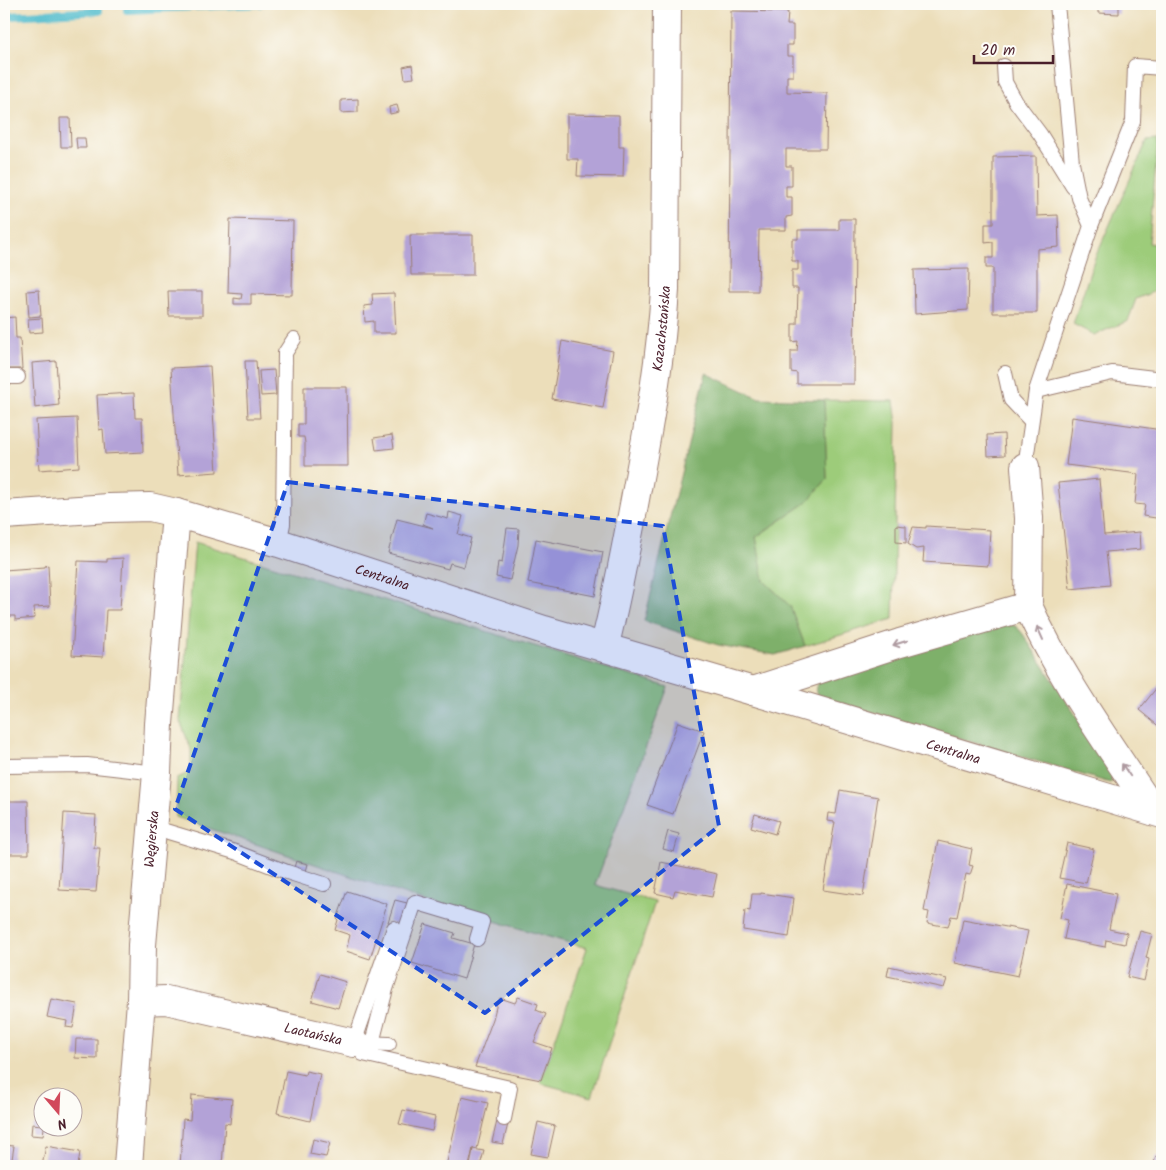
<svg xmlns="http://www.w3.org/2000/svg" width="1166" height="1170" font-family="Kalam,sans-serif">
  <rect width="100%" height="100%" fill="#fdfcf7"/>
  <filter id="ink" filterUnits="userSpaceOnUse"><feTurbulence type="fractalNoise" baseFrequency=".02" numOctaves="2"/><feDisplacementMap in="SourceGraphic" scale="10" xChannelSelector="R" yChannelSelector="G"/><feConvolveMatrix kernelMatrix="1 2 1 2 8 2 1 2 1" color-interpolation-filters="sRGB"/></filter>
  <filter id="wash" filterUnits="userSpaceOnUse"><feTurbulence type="fractalNoise" baseFrequency=".0096" numOctaves="4" result="noise"/><feDisplacementMap in="SourceGraphic" scale="20" xChannelSelector="R" yChannelSelector="G"/><feGaussianBlur stdDeviation="1.12" result="paint"/><feColorMatrix in="noise" values="0 0 0 0 0 0 0 0 0 0 0 0 0 0 0 0 0 1.4 0 .05"/><feComposite in="paint" operator="in"/></filter>
  <g filter="url(#wash)">
    <rect width="100%" height="100%" fill="#ecdeba"/>
    <!-- green -->
    <g fill="#9dcc7a" stroke="#747652">
      <path d="M1158 140 1149 243 1162 246V288L1136 299 1128 321 1094 335 1073 324 1094 260 1147 141Z"/>
      <path d="M824 400 894 401 897 424 893 619 805 646 790 606 764 581 756 537 806 503 827 479Z"/>
      <path d="M195 542 668 687 595 885 655 902 592 1097 540 1083 587 948 412 897 176 817 177 778 191 772V749L180 721Z"/>
    </g>
    <!-- forest -->
    <g fill="#7eb06a" stroke="#64684a">
      <path d="M706 373 759 398 824 400 827 479 806 503 756 537 764 581 790 606 805 646 775 655 718 645 644 621Z"/>
      <path d="M1010 624 1017 627 1023 634 1114 774 1115 779 1110 783 818 696C814 689 815 687 820 681Z"/>
    </g>
    <g fill="none" stroke-linecap="round" stroke-linejoin="round">
      <!-- stream -->
      <g stroke="#52bdcd" stroke-width="8">
        <path d="M127 10 259 4"/>
        <path d="M9 16 99 11"/>
      </g>
    </g>
    <g id="blocks">
      <!-- building -->
      <g fill="#b3a2d7">
        <path d="M1098 4H1119V14L1098 13Z"/>
        <path d="M731 11 788 12 787 25H793V45H787V56H793V76H787V92L827 93 826 149H786V166H792V186H786V197H792V216L786 217V230H759L758 291H729Z"/>
        <path d="M412 65 414 78 405 79 403 67Z"/>
        <path d="M358 99V112L341 113V100Z"/>
        <path d="M397 105 399 112 390 114 389 107Z"/>
        <path d="M567 114 619 115V147H624L623 177 577 176 578 159H567Z"/>
        <path d="M60 118H70L71 147H61Z"/>
        <path d="M76 138H85L86 148H77Z"/>
        <path d="M1036 156 1037 216 1058 215 1059 247 1037 249V313H993V268H986V258H993V242L985 243V224H993V157Z"/>
        <path d="M230 219 293 221 292 295 251 294V304H234V298L241 299 242 294 228 293Z"/>
        <path d="M839 219H855L854 384H797V373L791 372V351H797L798 341 792 342V324H797L798 288H792V270H798V261H792V239H798V230H839Z"/>
        <path d="M410 235H473V275H411Z"/>
        <path d="M969 269 968 310 915 314 914 270Z"/>
        <path d="M39 290 41 316 29 317 27 291Z"/>
        <path d="M168 291H202V316H169Z"/>
        <path d="M394 293 396 333H374V321L365 322 364 306 373 305 372 294Z"/>
        <path d="M15 317 16 338H20L22 369H6V364L4 365V318Z"/>
        <path d="M42 318 43 332 29 333 28 319Z"/>
        <path d="M562 341 613 351 603 408 552 399Z"/>
        <path d="M56 361 59 405 35 408 32 363Z"/>
        <path d="M245 361H256L260 418H248Z"/>
        <path d="M210 366 217 472 178 475 171 368Z"/>
        <path d="M274 370 276 395 261 396 259 371Z"/>
        <path d="M304 387H347L348 466H305V443L304 437H298V424H304Z"/>
        <path d="M134 393 135 418H142L143 452 105 454 103 429 99 430 97 395Z"/>
        <path d="M1072 417 1162 430V519L1143 516 1145 505 1135 504 1138 474 1066 465Z"/>
        <path d="M77 418 79 467 39 470 36 420Z"/>
        <path d="M1004 434 1005 455 988 456 987 435Z"/>
        <path d="M392 435 394 448 376 450 374 438Z"/>
        <path d="M1099 479 1104 535 1140 532 1141 549 1106 552 1110 585 1070 589 1058 483Z"/>
        <path d="M449 512 463 516 458 534 471 538 464 567 450 563 448 569 388 553 397 519 433 528 423 524 426 513 448 519Z"/>
        <path d="M896 525 906 526V543L896 542Z"/>
        <path d="M926 526 990 530 988 566 923 562 924 548 916 549 908 544 913 527 926 528Z"/>
        <path d="M507 528 519 529 518 545 510 580 496 577 498 562 502 563Z"/>
        <path d="M536 539 603 552 595 596 528 583Z"/>
        <path d="M123 558 120 610H106L103 657 72 655 78 561 107 562V559Z"/>
        <path d="M48 565 50 606 34 607 35 618 15 620V616H4V570L45 567V566Z"/>
        <path d="M1162 681V729L1139 710Z"/>
        <path d="M678 722 704 731 673 814 647 805Z"/>
        <path d="M840 790 878 797 863 896 823 890 835 822 827 821 828 813 836 814Z"/>
        <path d="M4 801H28L29 854H5Z"/>
        <path d="M64 813 96 815 94 848H100L96 892 59 890Z"/>
        <path d="M755 814 779 821 775 834 751 827Z"/>
        <path d="M668 831 679 834 674 852 663 849Z"/>
        <path d="M938 841 972 849 969 865 973 866 970 875 966 874 957 917 951 916 948 927 927 923 929 912 924 911Z"/>
        <path d="M1067 843 1094 849 1086 883 1059 878Z"/>
        <path d="M296 861 308 864 305 875 293 871Z"/>
        <path d="M661 862 717 874 712 897 675 890 673 897 655 893Z"/>
        <path d="M1067 884 1116 894 1109 929 1127 933 1125 944 1106 940 1105 947 1064 939 1068 920 1060 918Z"/>
        <path d="M347 891 387 904 370 959 346 951 350 935 335 930 338 920 337 919Z"/>
        <path d="M761 893 794 898 789 937 743 930 745 910 750 911 752 894H761Z"/>
        <path d="M395 900 407 903 400 926 388 922Z"/>
        <path d="M963 919 1028 931 1018 976 955 963Z"/>
        <path d="M425 924 455 933 453 938 474 944 464 979 412 963Z"/>
        <path d="M1140 931 1152 934 1146 958 1149 959 1144 981 1127 977Z"/>
        <path d="M889 966 947 979 944 988 887 976Z"/>
        <path d="M320 974 346 982 338 1008 312 1001Z"/>
        <path d="M518 997 538 1004 536 1010 546 1014 534 1042 552 1048 541 1080 475 1067 493 1019 497 1003H498L500 998 515 1003Z"/>
        <path d="M51 999 77 1004 73 1028 66 1027 67 1021 47 1017Z"/>
        <path d="M76 1039H97V1059L75 1058Z"/>
        <path d="M286 1071 305 1075 306 1071 320 1074 310 1121 277 1113Z"/>
        <path d="M192 1095 232 1099 230 1124 225 1123 222 1166H180L183 1119 190 1120Z"/>
        <path d="M462 1097 488 1103 477 1149 473 1148 469 1166H446Z"/>
        <path d="M403 1110 435 1117 432 1131 399 1124Z"/>
        <path d="M497 1121 508 1124 503 1144 492 1142Z"/>
        <path d="M538 1122 555 1126 548 1157 531 1154Z"/>
        <path d="M32 1124 42 1125 44 1128 43 1136 31 1135Z"/>
        <path d="M313 1139 330 1143 326 1157 310 1154Z"/>
        <path d="M4 1145 14 1146 11 1166H4Z"/>
        <path d="M46 1146 80 1152 78 1166H42Z"/>
        <path d="M473 1149 484 1151 480 1166H470Z"/>
        <path d="M1156 1156 1162 1158V1166H1153Z"/>
      </g>
    </g>
  </g>
  <g filter="url(#ink)">
    <use href="#blocks" fill-opacity="0" stroke="#9b7e72" stroke-width="1"/>
    <g fill="none" stroke-linecap="round" stroke-linejoin="round">
      <!-- service casing -->
      <g stroke="#9b7e72" stroke-width="16">
        <g id="service">
          <path d="M1004 66 1005 82 1016 102 1040 134 1073 187"/>
          <path d="M1091 226 1133 121 1135 66 1162 68"/>
          <path d="M1005 373 1011 400 1031 421"/>
          <path d="M4 377H18"/>
          <path d="M1036 391 1112 373 1162 379"/>
          <path d="M1025 467 1036 391 1091 226 1079 198 1072 163 1057 4"/>
          <path d="M279 543 283 524 285 353 294 339"/>
          <path d="M4 766 87 765 157 773"/>
          <path d="M152 827 235 852 287 872 324 884"/>
          <path d="M354 1043 363 1054 510 1088 504 1119"/>
          <path d="M354 1043 394 928"/>
          <path d="M364 1043 389 1044"/>
          <path d="M372 1043 386 989 415 902 482 922 477 939"/>
        </g>
      </g>
      <!-- minor casing -->
      <g stroke="#9b7e72" stroke-width="30">
        <g id="minor">
          <path d="M1025 467 1029 518 1028 606"/>
          <path id="s1" d="M604 648C618 593 628 538 638 483 650 418 661 356 665 290L667 4"/>
          <path d="M753 691 900 643 1028 606C1061 679 1109 744 1153 811"/>
          <path id="s2" d="M141 1001 166 1000 354 1043"/>
          <path id="s3" d="M128 1166 141 1001 142 945 157 773 159 724 176 513"/>
        </g>
      </g>
      <!-- tertiary casing -->
      <g stroke="#9b7e72" stroke-width="30">
        <g id="tertiary">
          <path id="s4" d="M4 515 109 508 150 507 176 513 279 543 544 630 753 691 1162 814"/>
        </g>
      </g>
      <!-- service -->
      <use href="#service" stroke="#fff" stroke-width="14"/>
      <!-- minor -->
      <use href="#minor" stroke="#fff" stroke-width="28"/>
      <!-- tertiary -->
      <use href="#tertiary" stroke="#fff" stroke-width="28"/>
    </g>
    <!-- one-way arrows -->
    <defs><path id="oneway-shaft" d="M-6 0H5M1.5-3L5.5 0L1.5 3" fill="none" stroke-width="1.6" stroke-linecap="round" stroke-linejoin="round" transform="scale(1.25)"/></defs>
    <g stroke="#ae9aa0">
      <use href="#oneway-shaft" transform="translate(1040 633) rotate(-114)"/>
      <use href="#oneway-shaft" transform="translate(900 643) rotate(163)"/>
      <use href="#oneway-shaft" transform="translate(1126 770) rotate(-124)"/>
    </g>
  </g>
  <!-- marked area -->
  <path fill="#1d4ed8" fill-opacity="0.2" stroke="#1d4ed8" stroke-width="4" stroke-dasharray="10 6" stroke-linejoin="round" d="M288 482 663 526 719 826 485 1013 175 809Z"/>
  <g text-anchor="middle" stroke-width="4" stroke-linejoin="round" paint-order="stroke">
    <!-- street labels -->
    <g font-size="14" fill="#4a1f2b" stroke="#fdfcf7">
      <text dy="5" stroke="none"><textPath href="#s1" startOffset="325">Kazachstańska</textPath></text>
      <text dy="5" stroke="none"><textPath href="#s4" startOffset="389">Centralna</textPath></text>
      <text dy="5" stroke="none"><textPath href="#s4" startOffset="986">Centralna</textPath></text>
      <text dy="5" stroke="none"><textPath href="#s3" startOffset="328">Węgierska</textPath></text>
      <text dy="5" stroke="none"><textPath href="#s2" startOffset="176">Laotańska</textPath></text>
    </g>
  </g>
  <!-- margin -->
  <rect width="1166" height="1170" fill="none" stroke="#fdfcf7" stroke-width="20"/>
  <!-- north arrow -->
  <g transform="translate(58 1112) rotate(161)"><circle r="24" fill="#fdfcf7" stroke="#b5a4a5"/>
  <path d="M0-4L9 19L0 12L-9 19Z" fill="#d1495b"/>
  <text y="-8" font-size="14" font-weight="bold" text-anchor="middle" fill="#4a1f2b">N</text>
  </g>
  <!-- scale -->
  <path d="M974 55v8h79v-8" fill="none" stroke="#4a1f2b" stroke-width="2.5"/>
  <text x="981" y="55" font-size="15" fill="#4a1f2b" stroke="#fdfcf7" stroke-width="4" paint-order="stroke">20 m</text>
</svg>
